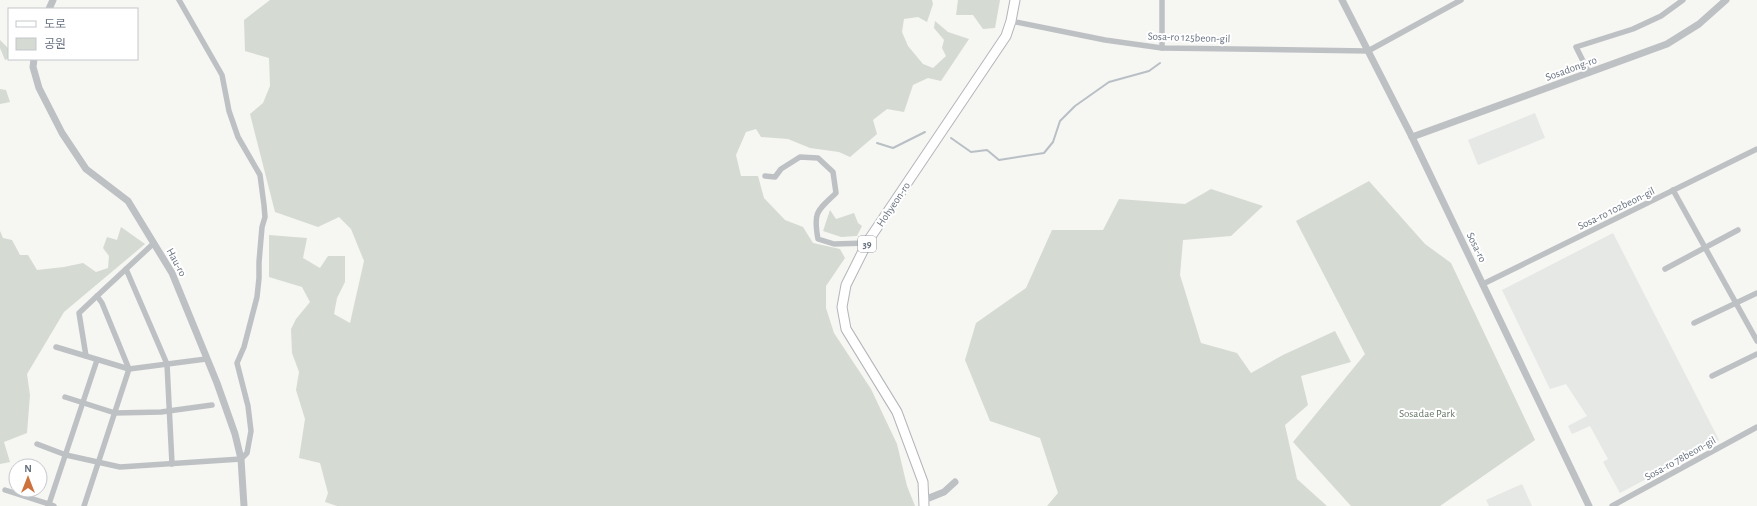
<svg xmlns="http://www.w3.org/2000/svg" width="1757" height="506" font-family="'Alegreya Sans','Noto Sans KR',sans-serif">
  <rect width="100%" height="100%" fill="#f6f6f3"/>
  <!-- built -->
  <g fill="#e6e8e6">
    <path d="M1535 113 1545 138 1478 165 1468 140Z"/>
    <path d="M1613 233 1719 440 1620 493 1603 462 1608 459 1590 426 1572 434 1568 426 1587 416 1566 384 1550 389 1502 290Z"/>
    <path d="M1522 484 1532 506H1489L1486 500Z"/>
  </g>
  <!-- green -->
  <g fill="#d5dad3">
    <path d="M270 0H932L933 4 927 22 918 17 904 19 902 32 908 46 923 64 933 68 946 56 942 48 944 40 934 28 935 21 948 32 969 39 941 81 928 78 913 85 904 112 887 109 873 120 877 134 850 157 839 152 810 148 788 139 761 137 756 129 746 132 736 155 741 176H758L764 198 785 220 803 227 813 243 840 249 845 258 826 286V308L834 333 871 389 897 444 907 486 915 506H337L325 502 328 493 320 463 299 458 305 419 296 390 299 372 292 353 291 329 296 319 310 302 302 287 269 277V235L307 238 303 258 320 268 328 256H345V282L337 298 334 314 350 323 364 261 351 229 339 217 318 227 275 212 250 114 263 103 270 86 269 58 245 51 244 20Z"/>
    <path d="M958 0H1000L995 28 983 29 973 15H956Z"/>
    <path d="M0 40 9 49V58L5 60 0 48Z"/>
    <path d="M0 89 6 90 10 102 0 104Z"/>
    <path d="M1369 181 1425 244 1451 263 1535 440 1440 506H1351L1293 442 1365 354 1296 221Z"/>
    <path d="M1211 189 1263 206 1231 236 1183 240 1180 275 1201 343 1237 353 1251 373 1283 355 1335 331 1351 362 1301 376 1308 405 1285 425 1297 479 1327 506H1047L1058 493 1040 438 990 421 965 360 976 323 1026 288 1052 230H1103L1119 199 1185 204Z"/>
    <path d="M830 210 836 219 854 213 858 223 862 226 857 236 841 237 823 231Z"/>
    <path d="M121 227 145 244 64 312 27 374 30 395 27 433 4 442 10 462 0 464V231L3 238 12 240 20 255H28L37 270 64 267 83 263 96 272 108 268 109 256 103 248 107 237 117 240Z"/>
  </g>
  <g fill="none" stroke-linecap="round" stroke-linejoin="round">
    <!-- stream -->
    <g stroke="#b8c0c5" stroke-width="2">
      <path d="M951 138 971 152 987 150 999 160 1044 153 1053 142 1060 121 1075 106 1109 82 1149 71 1160 63"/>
      <path d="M877 143 893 148 925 132"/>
    </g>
    <!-- primary casing -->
    <g stroke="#b2b5b9" stroke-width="11">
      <path id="primary" d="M924 506 923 482 897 412 846 329 842 307 846 285 868 241 1006 36 1011 21 1015 0"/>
    </g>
    <!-- minor -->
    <g stroke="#bec1c4" stroke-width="5.5">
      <path d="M1162 0V48"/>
      <path d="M1011 21 1105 40 1162 48 1368 51 1461 0"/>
      <path d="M1589 73 1576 47 1633 29 1661 16 1683 0"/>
      <path d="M765 176 775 177 781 169 800 157 818 158 833 172 836 193C817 211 813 212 818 239L834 244 867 243"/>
      <path d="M1673 190 1757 341"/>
      <path d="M126 269 167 364 172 464"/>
      <path d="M1665 269 1738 230"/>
      <path d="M1483 284 1757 149"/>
      <path d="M1694 323 1757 293"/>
      <path d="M56 347 129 369 206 359"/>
      <path d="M86 356 79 313 97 296"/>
      <path d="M1712 376 1757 354"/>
      <path d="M65 397 115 413 161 412 212 405"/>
      <path d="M37 444 66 455 120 467 241 459 247 453 251 431 248 406 237 363 244 347 257 297 259 278V262L262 227 265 217 264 205 260 175 238 137 229 111 222 75 179 0"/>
      <path d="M5 490 49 504 48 506"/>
      <path d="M54 506 49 504 97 360"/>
      <path d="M84 506 129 369 102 303 97 296 154 243"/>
      <path d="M1612 506 1757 427"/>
    </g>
    <!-- tertiary -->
    <g stroke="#bec1c4" stroke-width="7">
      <path d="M1342 0 1412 137 1589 506"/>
      <path d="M49 9 53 0"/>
      <path d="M34 59 33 67 39 88 62 133 86 169 128 201 172 273 217 383 235 434 241 459 244 506"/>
      <path d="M1412 137 1667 44 1699 24 1726 0"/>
      <path d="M924 500 944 492 955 482"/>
    </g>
    <!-- primary -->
    <use href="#primary" stroke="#fff" stroke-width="9"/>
  </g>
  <g text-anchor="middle" stroke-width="4" stroke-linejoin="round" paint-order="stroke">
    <!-- shield labels -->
    <rect fill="#fff" stroke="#969da6" stroke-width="1" x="858" y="236" width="18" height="16" rx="3"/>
    <g font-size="10" font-weight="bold" fill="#697380">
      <text x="867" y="248">39</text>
    </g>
    <!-- street labels -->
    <g font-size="11" fill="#697380" stroke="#fff">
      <text transform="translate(1189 37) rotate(2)" y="4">Sosa-ro 125beon-gil</text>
      <text transform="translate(1571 68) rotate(-20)" y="4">Sosadong-ro</text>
      <text transform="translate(893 204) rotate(-56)" y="4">Hohyeon-ro</text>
      <text transform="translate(1616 208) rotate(-26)" y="4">Sosa-ro 102beon-gil</text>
      <text transform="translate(1477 247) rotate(64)" y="4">Sosa-ro</text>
      <text transform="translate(177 262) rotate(62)" y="4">Hau-ro</text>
      <text transform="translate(1680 458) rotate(-29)" y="4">Sosa-ro 78beon-gil</text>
    </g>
    <!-- park labels -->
    <g font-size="11" fill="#687867" stroke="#fff">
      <text x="1427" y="417">Sosadae Park</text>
    </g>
  </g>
  <!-- legend -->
  <rect x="8" y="8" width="130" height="52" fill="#ffffff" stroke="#c3c7cc"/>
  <rect x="16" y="21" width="20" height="6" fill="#ffffff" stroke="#c3c7cc"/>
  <text x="44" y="28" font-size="12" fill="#697380">도로</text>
  <rect x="16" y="38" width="20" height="12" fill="#d5dad3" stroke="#c3c7cc"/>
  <text x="44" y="48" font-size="12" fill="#697380">공원</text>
  <!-- north arrow -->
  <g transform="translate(28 478)"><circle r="19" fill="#ffffff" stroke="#c3c7cc"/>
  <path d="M0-3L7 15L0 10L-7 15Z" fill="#cd713d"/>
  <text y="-6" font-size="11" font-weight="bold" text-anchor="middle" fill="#697380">N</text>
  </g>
</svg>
